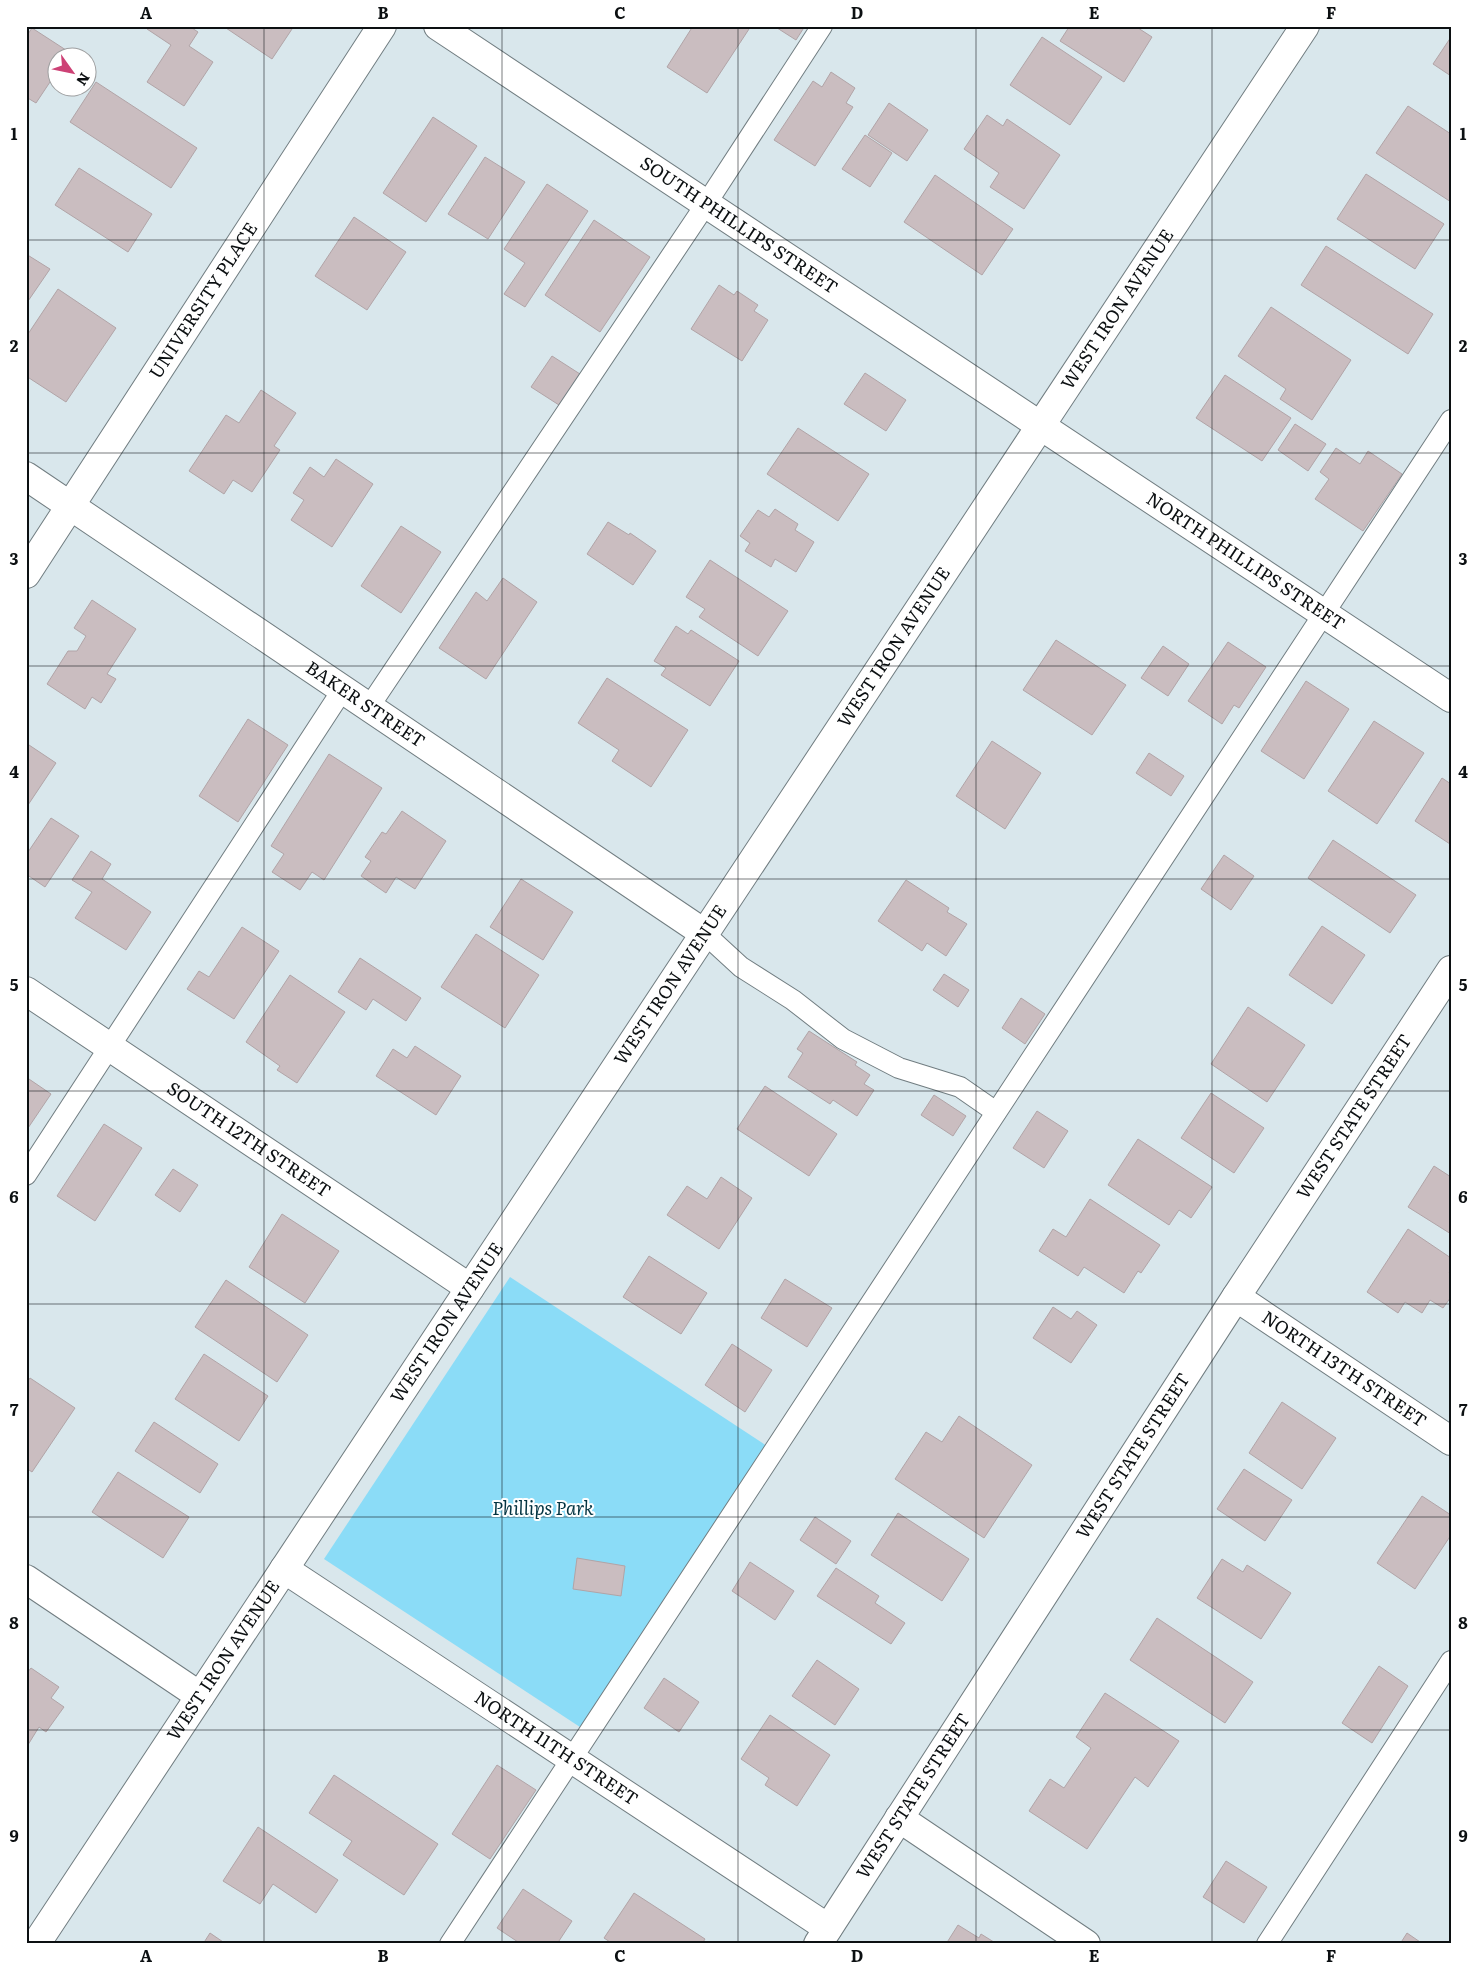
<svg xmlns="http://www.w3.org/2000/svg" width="1477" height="1970" font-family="Literata,serif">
  <rect width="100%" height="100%" fill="#d9e7ec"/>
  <!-- green -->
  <path fill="#8bdcf7" d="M510 1277 770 1448 583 1729 324 1559Z"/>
  <!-- building -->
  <g fill="#cabdc0" stroke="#b1a4a7">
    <path d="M149 26H189L198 32 189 46 213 62 184 106 147 82 171 45 147 29Z"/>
    <path d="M223 26H294L272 59Z"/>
    <path d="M693 26H751L707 93 667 67Z"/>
    <path d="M774 26H805L796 40Z"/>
    <path d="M1068 26H1135L1152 37 1124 82 1060 41 1069 27Z"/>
    <path d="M32 28 69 52 66 58H58V70L36 103 26 97V37Z"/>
    <path d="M1042 37 1102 77 1070 125 1010 85Z"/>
    <path d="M1451 37V76L1433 64Z"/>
    <path d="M831 72 855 88 846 103 853 107 815 166 774 140 813 81 822 87Z"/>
    <path d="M96 82 197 148 171 188 70 122Z"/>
    <path d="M889 103 928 130 907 161 868 135Z"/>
    <path d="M1408 106 1451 134V202L1376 153Z"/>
    <path d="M987 115 1003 126 1007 119 1060 155 1024 209 990 187 999 173 964 149Z"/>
    <path d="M433 117 477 146 426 222 383 193Z"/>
    <path d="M865 135 892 153 870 187 842 169Z"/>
    <path d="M485 157 525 182 488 239 448 214Z"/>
    <path d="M79 168 152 214 128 252 55 205Z"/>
    <path d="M1366 174 1444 224 1415 269 1337 219Z"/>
    <path d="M935 175 1013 229 982 275 904 222Z"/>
    <path d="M547 184 588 211 525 307 504 294 525 263 504 249Z"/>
    <path d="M354 217 406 252 367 310 315 276Z"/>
    <path d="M594 220 650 257 600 332 545 295Z"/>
    <path d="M1326 246 1433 314 1408 354 1301 285Z"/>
    <path d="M26 254 50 269 26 304Z"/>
    <path d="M719 285 734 295 737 291 758 305 754 311 768 320 742 361 691 329Z"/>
    <path d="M58 289 116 328 66 402 26 376V337Z"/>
    <path d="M1271 307 1351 360 1312 420 1280 399 1286 389 1238 356Z"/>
    <path d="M552 356 580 374 559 405 531 387Z"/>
    <path d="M865 373 906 400 886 431 844 404Z"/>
    <path d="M1225 375 1291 418 1262 461 1196 418Z"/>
    <path d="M261 390 296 413 274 446 280 450 252 492 233 480 224 494 189 471 226 415 239 423Z"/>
    <path d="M1295 424 1326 444 1308 471 1278 450Z"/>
    <path d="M798 428 869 474 838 521 767 474Z"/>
    <path d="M1336 448 1360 464 1368 451 1402 474 1363 531 1315 499 1329 479 1320 472Z"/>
    <path d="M336 459 373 484 332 547 291 520 304 500 293 493 310 467 324 477Z"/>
    <path d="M775 509 798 524 795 530 814 542 796 572 775 559 771 567 745 551 750 543 740 536 758 510 769 517Z"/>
    <path d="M608 522 629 535 630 533 656 551 633 585 587 554Z"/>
    <path d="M401 526 441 552 401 613 361 586Z"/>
    <path d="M710 560 788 611 758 656 699 617 705 609 686 597Z"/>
    <path d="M503 578 537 602 486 679 439 648 476 592 487 601Z"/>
    <path d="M92 600 136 629 107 674 116 679 101 703 92 697 85 709 47 684 68 651H77L86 636 74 628Z"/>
    <path d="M676 626 688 634 691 630 739 661 710 706 661 675 666 668 654 661Z"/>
    <path d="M1056 640 1126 685 1092 735 1023 690Z"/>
    <path d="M1228 642 1266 667 1239 708 1234 705 1222 724 1188 701Z"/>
    <path d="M1163 646 1189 664 1168 696 1141 678Z"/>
    <path d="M607 678 688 730 651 787 612 761 619 750 578 723Z"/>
    <path d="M1306 681 1349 709 1304 779 1261 751Z"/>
    <path d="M248 719 288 745 238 822 199 796Z"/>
    <path d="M1374 721 1424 753 1377 824 1328 791Z"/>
    <path d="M992 741 1041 773 1005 829 956 796Z"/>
    <path d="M26 743 56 763 26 808Z"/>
    <path d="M1149 753 1184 776 1171 796 1136 773Z"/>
    <path d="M329 754 382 788 324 880 312 872 300 890 272 872 284 854 271 846Z"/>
    <path d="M1442 778 1451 784 1450 844 1415 821Z"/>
    <path d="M402 811 446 841 415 889 396 877 386 893 361 876 371 861 365 857 382 832 386 834Z"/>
    <path d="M51 818 79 836 45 887 26 874V855Z"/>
    <path d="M1333 840 1416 895 1390 933 1308 878Z"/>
    <path d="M91 851 111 864 102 879 151 912 126 950 75 918 92 892 72 880Z"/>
    <path d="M1224 855 1254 876 1231 910 1201 889Z"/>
    <path d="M521 879 573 912 543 960 490 927Z"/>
    <path d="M906 880 949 908 947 912 967 924 946 956 927 943 922 951 878 921Z"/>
    <path d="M1322 926 1365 955 1332 1004 1289 975Z"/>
    <path d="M242 927 279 951 234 1019 187 989 199 971 209 977Z"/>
    <path d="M476 934 539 975 505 1028 441 987Z"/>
    <path d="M360 958 421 998 406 1021 373 999 366 1010 338 992Z"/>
    <path d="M944 974 969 990 958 1007 933 990Z"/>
    <path d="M290 975 345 1012 297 1083 277 1070 280 1066 246 1042Z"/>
    <path d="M1021 998 1045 1014 1025 1044 1002 1028Z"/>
    <path d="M1248 1007 1305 1045 1267 1102 1211 1064Z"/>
    <path d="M809 1031 857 1062 855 1065 870 1075 864 1084 874 1090 857 1116 833 1100 830 1104 788 1077 803 1053 797 1049Z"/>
    <path d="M415 1046 461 1076 436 1115 376 1076 393 1049 407 1058Z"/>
    <path d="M26 1077 51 1094 26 1131Z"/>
    <path d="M765 1086 837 1134 809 1176 737 1129Z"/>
    <path d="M1211 1093 1264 1128 1234 1173 1181 1138Z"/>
    <path d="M934 1095 966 1116 953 1136 921 1115Z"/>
    <path d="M1037 1111 1068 1131 1044 1168 1013 1148Z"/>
    <path d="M104 1124 142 1148 95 1221 57 1196Z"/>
    <path d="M1138 1139 1212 1187 1191 1218 1179 1210 1169 1225 1108 1185Z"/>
    <path d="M1434 1166 1451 1177V1234L1408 1207Z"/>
    <path d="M173 1169 198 1185 180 1212 155 1195Z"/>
    <path d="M721 1177 752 1198 719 1249 667 1215 687 1186 707 1199Z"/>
    <path d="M1090 1199 1160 1245 1141 1273 1138 1271 1124 1293 1084 1267 1078 1276 1039 1251 1053 1229 1066 1237Z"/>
    <path d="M282 1214 339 1251 305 1303 249 1267Z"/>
    <path d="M1408 1229 1451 1258V1269L1449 1273 1451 1274V1297L1443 1308 1430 1300 1422 1313 1405 1302 1398 1313 1367 1292Z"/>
    <path d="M649 1256 707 1293 681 1334 623 1297Z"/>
    <path d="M785 1279 832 1308 807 1347 761 1318Z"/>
    <path d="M226 1280 308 1335 277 1382 195 1327Z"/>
    <path d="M1053 1307 1071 1319 1077 1311 1097 1325 1071 1363 1033 1338Z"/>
    <path d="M732 1344 772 1370 745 1412 705 1385Z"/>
    <path d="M204 1354 268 1396 239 1441 175 1399Z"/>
    <path d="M30 1378 75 1408 32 1472 26 1468V1384Z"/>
    <path d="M1282 1402 1336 1438 1302 1489 1249 1453Z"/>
    <path d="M959 1416 1032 1465 984 1538 895 1479 926 1432 942 1442Z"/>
    <path d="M154 1422 218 1464 200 1493 135 1451Z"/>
    <path d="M1244 1469 1292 1500 1265 1541 1217 1509Z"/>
    <path d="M118 1472 189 1517 163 1558 92 1512Z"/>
    <path d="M1422 1496 1451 1515V1535L1415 1589 1377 1563Z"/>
    <path d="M898 1513 969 1559 942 1601 871 1555Z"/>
    <path d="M815 1517 851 1541 836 1564 800 1540Z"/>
    <path d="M577 1558 625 1566 621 1596 573 1589Z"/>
    <path d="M1222 1559 1243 1572 1247 1565 1291 1593 1261 1639 1197 1598Z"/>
    <path d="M750 1562 794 1591 775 1620 732 1591Z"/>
    <path d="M836 1568 879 1596 875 1603 905 1623 891 1644 817 1596Z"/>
    <path d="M1157 1618 1253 1682 1225 1723 1130 1660Z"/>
    <path d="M817 1660 859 1689 835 1725 792 1696Z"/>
    <path d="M1379 1666 1408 1686 1372 1743 1342 1723Z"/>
    <path d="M31 1668 59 1687 51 1698 64 1707 46 1732 39 1727 26 1748V1674Z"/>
    <path d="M664 1678 699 1702 679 1732 644 1708Z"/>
    <path d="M1105 1693 1179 1741 1148 1787 1135 1777 1087 1849 1029 1811 1050 1779 1064 1788 1091 1748 1076 1737Z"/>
    <path d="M770 1715 830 1755 797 1806 765 1785 769 1778 741 1759Z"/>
    <path d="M497 1765 536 1790 490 1859 452 1834Z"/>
    <path d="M334 1775 438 1844 404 1895 343 1855 352 1841 309 1813Z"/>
    <path d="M258 1827 338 1880 316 1913 273 1884 260 1904 223 1881Z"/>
    <path d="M1226 1861 1267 1887 1244 1923 1203 1897Z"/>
    <path d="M523 1889 572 1921 557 1944H521L497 1928Z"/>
    <path d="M634 1893 705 1939 702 1944H613L604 1938Z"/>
    <path d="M958 1925 979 1938 981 1934 997 1944H946Z"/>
    <path d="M210 1933 226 1944H203Z"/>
    <path d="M1407 1933 1423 1944H1400Z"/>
  </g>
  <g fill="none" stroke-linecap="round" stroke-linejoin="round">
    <!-- lane casing -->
    <g stroke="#717d81" stroke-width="22">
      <g id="lane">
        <path d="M369 707 706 204 822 26"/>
        <path d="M704 933 741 967 793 1000 843 1039 899 1068 960 1087 996 1112"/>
        <path d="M26 1175 343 689"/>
        <path d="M450 1944 1451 420"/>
        <path d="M1267 1944 1451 1661"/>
      </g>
    </g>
    <!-- street casing -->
    <g stroke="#717d81" stroke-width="30">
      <g id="street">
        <path id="s1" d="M438 26 1451 698"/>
        <path id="s2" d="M26 476 704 933"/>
        <path id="s3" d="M26 574 382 26"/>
        <path id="s4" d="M26 991 470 1288"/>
        <path id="s5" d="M1236 1297 1451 1441"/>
        <path id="s6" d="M284 1569 828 1928"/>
        <path d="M26 1579 200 1696"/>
        <path d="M899 1818 1086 1944"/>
        <path id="s7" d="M818 1944 1236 1297 1451 970"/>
      </g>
    </g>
    <!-- secondary casing -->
    <g stroke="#717d81" stroke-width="30">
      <g id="secondary">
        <path id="s8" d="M36 1944 1305 26"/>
      </g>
    </g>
    <!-- lane -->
    <use href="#lane" stroke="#fff" stroke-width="20"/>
    <!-- street -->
    <use href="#street" stroke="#fff" stroke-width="28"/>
    <!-- secondary -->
    <use href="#secondary" stroke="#fff" stroke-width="28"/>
  </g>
  <!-- grid -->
  <path fill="none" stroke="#0c1012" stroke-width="1" stroke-opacity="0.55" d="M264 26V1944M502 26V1944M738 26V1944M976 26V1944M1212 26V1944M26 240H1451M26 453H1451M26 666H1451M26 879H1451M26 1091H1451M26 1304H1451M26 1517H1451M26 1730H1451"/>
  <g text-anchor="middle" stroke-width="4" stroke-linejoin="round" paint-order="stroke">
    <!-- street labels -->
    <g font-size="18" fill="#0c1012" stroke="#fff">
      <text dy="6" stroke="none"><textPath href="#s1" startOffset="361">SOUTH PHILLIPS STREET</textPath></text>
      <text dy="6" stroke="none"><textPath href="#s3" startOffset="326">UNIVERSITY PLACE</textPath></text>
      <text dy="6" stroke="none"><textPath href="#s8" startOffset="1960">WEST IRON AVENUE</textPath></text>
      <text dy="6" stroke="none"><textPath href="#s1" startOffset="969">NORTH PHILLIPS STREET</textPath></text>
      <text dy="6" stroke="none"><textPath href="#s8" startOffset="1555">WEST IRON AVENUE</textPath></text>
      <text dy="6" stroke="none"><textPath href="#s2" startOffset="409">BAKER STREET</textPath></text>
      <text dy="6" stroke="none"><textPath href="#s8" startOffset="1150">WEST IRON AVENUE</textPath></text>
      <text dy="6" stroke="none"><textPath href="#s7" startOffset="986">WEST STATE STREET</textPath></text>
      <text dy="6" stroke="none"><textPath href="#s4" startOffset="268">SOUTH 12TH STREET</textPath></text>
      <text dy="6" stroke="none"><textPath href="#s8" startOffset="745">WEST IRON AVENUE</textPath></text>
      <text dy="6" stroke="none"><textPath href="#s5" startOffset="130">NORTH 13TH STREET</textPath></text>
      <text dy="6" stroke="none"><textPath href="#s7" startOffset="581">WEST STATE STREET</textPath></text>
      <text dy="6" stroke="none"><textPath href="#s8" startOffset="340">WEST IRON AVENUE</textPath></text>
      <text dy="6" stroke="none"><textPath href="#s6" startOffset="326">NORTH 11TH STREET</textPath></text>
      <text dy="6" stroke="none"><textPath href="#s7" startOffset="176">WEST STATE STREET</textPath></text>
    </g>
    <!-- park labels -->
    <g font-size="18" font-style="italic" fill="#033442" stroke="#fff">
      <text x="543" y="1515">Phillips Park</text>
    </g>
  </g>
  <!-- border -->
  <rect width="1477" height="1970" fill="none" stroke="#ffffff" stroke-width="55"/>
  <!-- north arrow -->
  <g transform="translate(72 72) rotate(123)"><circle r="24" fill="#ffffff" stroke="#9e9fa0"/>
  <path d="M0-4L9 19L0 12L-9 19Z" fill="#cd4175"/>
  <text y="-8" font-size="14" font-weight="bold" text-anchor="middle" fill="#0c1012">N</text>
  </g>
  <rect x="28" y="28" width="1422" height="1914" fill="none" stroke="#0c1012" stroke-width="2"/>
  <g font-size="16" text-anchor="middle" font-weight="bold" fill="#0c1012">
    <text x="146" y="19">A</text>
    <text x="383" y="19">B</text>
    <text x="620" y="19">C</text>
    <text x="857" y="19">D</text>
    <text x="1094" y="19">E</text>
    <text x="1331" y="19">F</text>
    <text x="14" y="140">1</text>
    <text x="1463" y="140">1</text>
    <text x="14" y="352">2</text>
    <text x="1463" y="352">2</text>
    <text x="14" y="565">3</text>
    <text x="1463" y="565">3</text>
    <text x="14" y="778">4</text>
    <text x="1463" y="778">4</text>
    <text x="14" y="991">5</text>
    <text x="1463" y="991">5</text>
    <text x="14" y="1203">6</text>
    <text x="1463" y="1203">6</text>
    <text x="14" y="1416">7</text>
    <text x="1463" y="1416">7</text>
    <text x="14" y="1629">8</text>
    <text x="1463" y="1629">8</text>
    <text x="14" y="1842">9</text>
    <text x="1463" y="1842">9</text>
    <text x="146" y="1962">A</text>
    <text x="383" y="1962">B</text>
    <text x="620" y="1962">C</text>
    <text x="857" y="1962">D</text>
    <text x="1094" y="1962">E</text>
    <text x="1331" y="1962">F</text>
  </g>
</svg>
